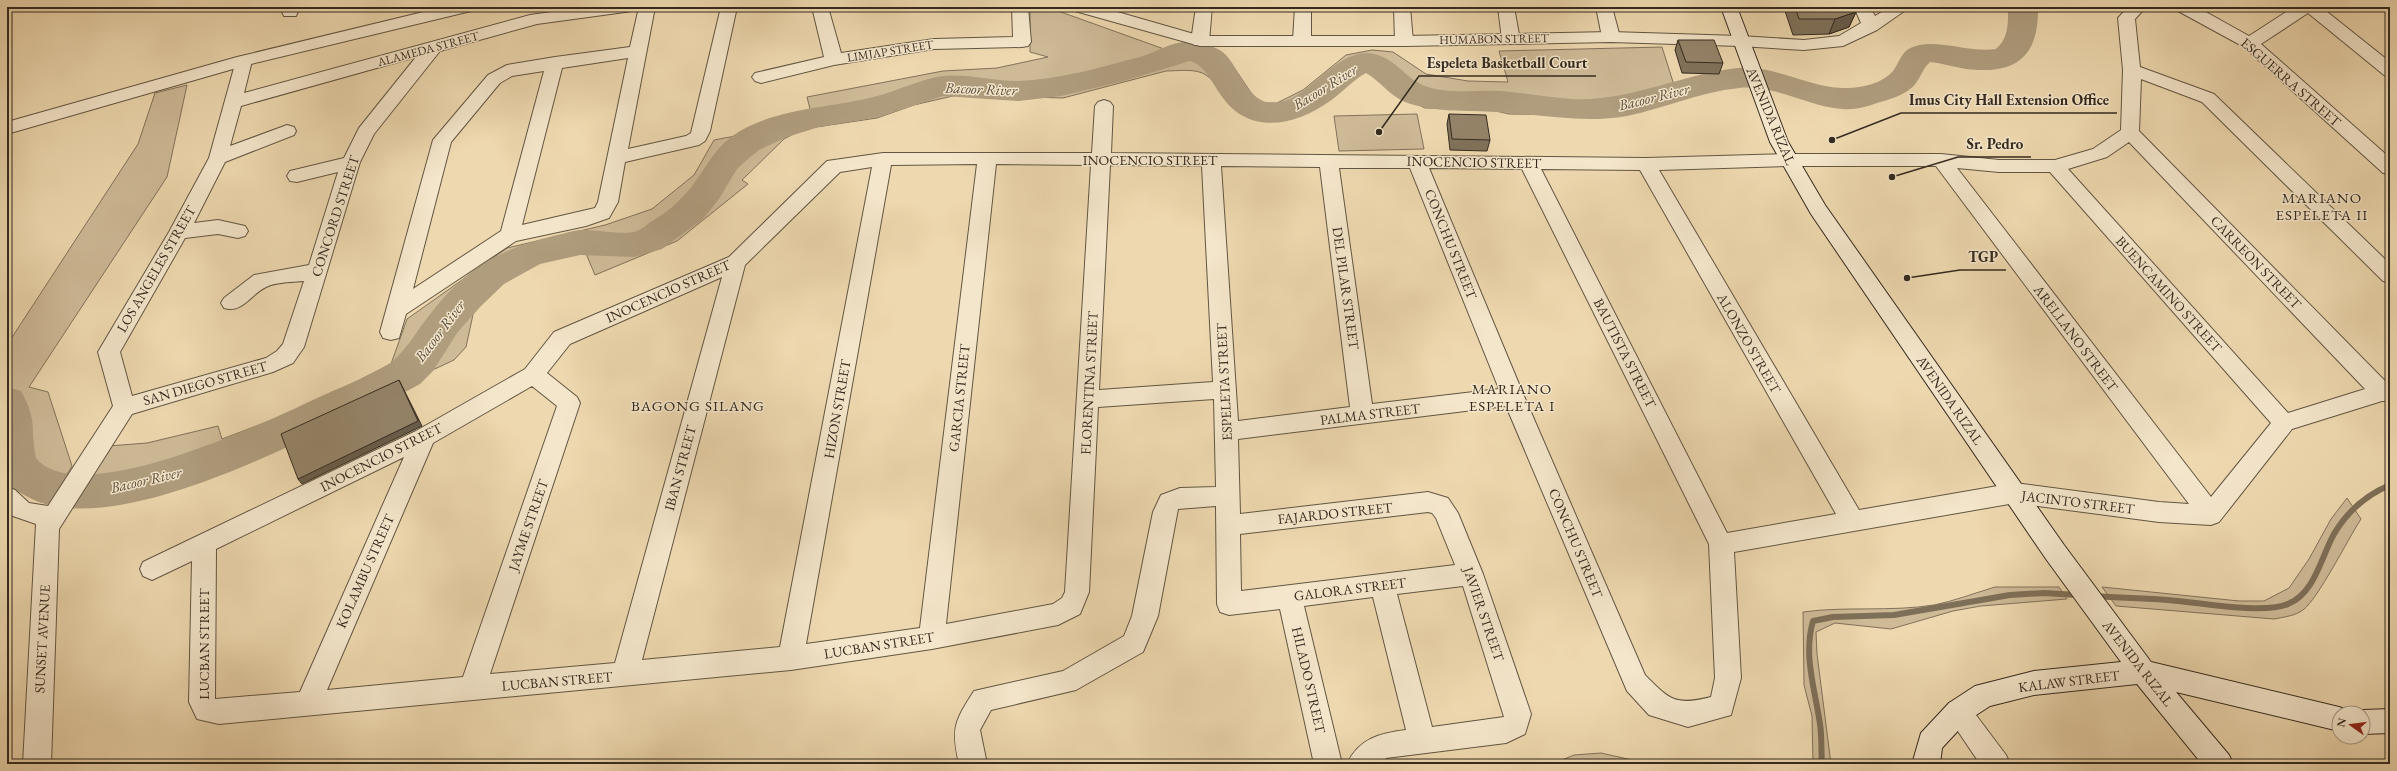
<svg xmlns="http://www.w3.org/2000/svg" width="2397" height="771" font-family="'EB Garamond',serif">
  <rect width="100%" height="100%" fill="#eed8af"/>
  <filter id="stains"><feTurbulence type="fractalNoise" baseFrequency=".005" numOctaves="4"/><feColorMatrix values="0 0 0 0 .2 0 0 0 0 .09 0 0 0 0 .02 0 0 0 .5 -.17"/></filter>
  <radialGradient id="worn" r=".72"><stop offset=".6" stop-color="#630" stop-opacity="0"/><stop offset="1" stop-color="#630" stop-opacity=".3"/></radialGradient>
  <!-- green -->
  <g fill="#ceba97" stroke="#81725b">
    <path d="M1030 7H1047L1164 49 1210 47 1229 60 1258 103H1277L1303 90 1346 55 1372 50 1393 52 1426 74 1468 81 1508 82 1499 51 1662 47 1674 85 1638 94 1716 75 1740 72 1744 81 1612 115 1509 114 1487 109 1425 108 1413 102 1377 71H1360L1291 118C1270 126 1243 120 1227 101 1220 92 1215 81 1206 75 1196 68 1178 71 1166 71L1063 98 957 95 914 105 877 118 803 129 784 139 742 180 748 184 677 241 595 275 582 244 529 260 489 291 474 310 466 347 454 360 285 439 156 491 113 500 72 503 108 446 147 443 218 426 222 439 312 405 391 364 407 319 507 248 605 225 652 209 694 175 714 140 751 133 787 116 810 109 807 97 943 71 997 68 1048 57 1030 52Z"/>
    <path d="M187 85 167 177 29 387 48 392 72 466 51 501 35 498 12 485 7 464V345L138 144 155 93Z"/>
    <path d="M1417 114 1424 149 1339 151 1334 116Z"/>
    <path d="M2347 498 2361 519C2348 539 2318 599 2303 610 2295 616 2284 617 2274 619L2116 606 2102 587 2239 601H2264L2289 588 2309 559 2331 519Z"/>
    <path d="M1995 587H2059L2067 599 1981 606 1953 611 1891 629 1835 623 1816 632 1817 654 1831 764H1813L1812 716 1804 685 1803 612C1846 606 1890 612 1934 605 1954 601 1975 593 1995 587Z"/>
    <path d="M1601 753 1650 764H1552L1574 755Z"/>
  </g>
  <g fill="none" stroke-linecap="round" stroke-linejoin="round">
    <!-- stream -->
    <g stroke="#7e6f58" stroke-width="6">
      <path d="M2095 596C2119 598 2144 598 2168 600 2197 602 2263 615 2288 604 2315 593 2321 557 2334 534 2347 512 2366 495 2390 485"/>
      <path d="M1822 764C1821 751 1822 737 1820 724 1815 689 1803 656 1813 621L1833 617 1894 615 2010 595 2044 593 2078 595"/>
    </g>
    <!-- river -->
    <path fill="#af9d7e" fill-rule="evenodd" d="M2008 7H2038C2039 57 2016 75 1966 69 1954 67 1942 63 1930 62 1921 70 1920 82 1910 89 1901 96 1889 100 1877 103 1866 107 1854 110 1842 109 1806 106 1774 84 1739 88 1700 92 1665 108 1627 116 1583 124 1542 114 1498 112 1466 110 1435 113 1405 102 1390 96 1380 81 1366 73 1353 80 1343 92 1330 101 1297 125 1251 136 1223 98 1212 84 1207 66 1190 61L1124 81 1061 96 1019 101 943 96 879 117 819 127 787 137 759 150 749 158 737 169 719 199 703 219 662 249 634 257 580 255 540 264 504 284 481 306 457 333 433 371 420 384C393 399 366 410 338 423 267 457 102 540 26 496 19 492 12 489 7 482V387L21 391C38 421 30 429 36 458 78 511 264 423 313 400 339 388 367 377 392 362 408 348 417 330 431 313 467 267 500 249 557 235 566 233 575 230 583 230 600 229 621 236 637 231 643 229 647 224 652 221 668 212 681 200 692 186 706 168 713 151 731 137 773 107 829 109 877 96 897 91 916 81 937 77 962 72 991 81 1017 81 1059 80 1101 67 1140 57 1157 52 1174 40 1192 42 1201 42 1218 47 1225 54 1239 68 1248 103 1273 103 1306 103 1332 53 1367 53 1394 54 1405 80 1428 87 1450 94 1477 90 1500 91 1524 93 1547 97 1571 99 1630 102 1681 74 1738 68 1775 65 1807 87 1843 88 1859 89 1882 84 1893 71 1901 60 1901 50 1916 46 1940 39 1968 53 1996 49 2009 38 2008 23 2008 7Z"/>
    <!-- minor casing -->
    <g stroke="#625643" stroke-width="2">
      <g id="minor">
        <path d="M284 7H300L296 16H284L282 12Z"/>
        <path d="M587 7H633L631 11 625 12 537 24 440 51 374 134 360 162 304 347 293 363 273 372 132 414 59 529 51 764H23L36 524 7 514V487L15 490 29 503 48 506 113 406 98 352 169 232 209 158 237 57H249L252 61 244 93 530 15ZM416 57 359 128 344 158 290 171 287 176 290 181 297 182 338 172 309 265 254 275 224 298 221 303 224 308C242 314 251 294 266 287 276 282 292 282 304 281L283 344 277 351 266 358 132 396 120 352 185 238 218 234 238 238 245 236 248 231 245 226 218 220 194 223 225 162 294 135 296 131 294 127 287 125 230 146 241 106Z"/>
        <path d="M639 7H655L628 149 686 136 691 133 721 7H737L710 131 705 141 699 145 625 162 618 202 609 218 586 226 516 241 406 314 399 338 391 340 383 338 380 332 433 140 488 75 507 65 555 57 630 47ZM628 58 598 202 595 208 522 225 562 68ZM544 71 501 231 413 289 451 142 500 83 512 76Z"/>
        <path d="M812 7H828L841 53 934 39 1013 37 1012 7H1028L1031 42 1028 46 1022 47 934 49 834 65 761 83 755 81 752 77 755 73 824 57Z"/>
        <path d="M1196 7H1212L1209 41 1206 45H1194L1191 41Z"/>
        <path d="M1295 7H1311V40L1308 44H1296L1293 40Z"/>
        <path d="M1394 7H1410L1413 41 1410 45H1398L1395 41Z"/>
        <path d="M1498 7H1514L1520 40 1517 44H1505L1502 40Z"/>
        <path d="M1596 7H1612L1620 37 1617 41H1605L1602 37Z"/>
        <path d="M1854 7H1870L1875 16 1890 7H1910L1877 30 1843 46 1804 50 1740 46 1734 45 1731 41 1734 37 1740 36 1804 40 1839 36 1861 23Z"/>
        <path d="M2128 7H2146L2135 19 2140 67 2214 94 2390 264V283L2383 281 2202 102 2141 79 2139 131 2387 383H2390V401H2382L2292 429 2219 522 2211 525 2159 522 2015 503 1734 552 1741 678 1731 715 1688 727 1649 715 1627 691 1506 406 1238 439 1240 514 1428 492 1448 498 1458 513 1483 574 1531 714 1525 734 1506 743 1386 758 1380 764H1347C1359 738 1381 733 1406 730L1373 597 1304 606 1342 764H1314L1280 609 1229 615 1220 612 1217 604 1216 506 1178 509 1158 616 1143 652 1076 690 991 710 980 730 987 764H959C951 729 954 722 974 691L1063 671 1124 636 1132 616 1153 512 1161 495 1180 488 1216 487 1214 399 1098 407 1089 592 1080 614 1058 625 932 649 791 670 219 724 197 719 189 702 192 561 152 580 143 576 140 569 143 562 416 431 525 369 554 332 729 257 827 161 883 153H1092L1095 106 1098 102 1104 100 1110 102 1113 106 1111 153 1646 158 1789 154H1941L1999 160H2055L2093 149 2121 130 2123 70 2118 18ZM2129 142 2365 389 2288 413 2068 169 2107 157ZM977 164 920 628 806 644 891 165ZM996 164 1091 165 1065 592 1062 598 1053 604 946 624ZM1110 165 1202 166 1213 382 1099 390ZM1221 166 1320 167 1350 407 1238 421ZM1789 166H1936L2189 504 2159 502 2015 483 1859 510 1659 170ZM872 167 780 647 642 660 745 265 840 172ZM1339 168H1410L1499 389 1372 404ZM1429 168 1522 169 1709 544 1715 678 1711 697C1675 706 1670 700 1645 675L1524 396ZM1957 168 1999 172H2050L2271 423 2211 497ZM1541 169 1640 170 1836 514 1727 533ZM722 277 615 663 490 674 580 403 577 397 547 373 570 344ZM532 386 557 406 463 677 327 690 433 443ZM404 457 300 692 215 699 216 549ZM1428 512 1432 513 1436 518 1455 565 1241 591 1240 534ZM1463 586 1504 717 1432 727 1397 594Z"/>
        <path d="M2176 7H2197L2249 36 2294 7H2321L2390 62V77L2384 75 2308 13 2261 44 2390 158V174L2383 173 2244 47 2178 11Z"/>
        <path d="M1958 700 1967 703 2006 755 2010 764H1980L1945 712 1949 703Z"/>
      </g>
    </g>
    <!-- tertiary casing -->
    <g stroke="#625643" stroke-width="2">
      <g id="tertiary">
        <path d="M444 7H473L471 11 247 65 7 134V122L237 57Z"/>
        <path d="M1073 7H1100L1201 36H1404L1611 32 1740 36 1746 37 1749 41 1746 45 1740 46 1611 42 1404 46H1200L1075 11Z"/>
      </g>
    </g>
    <!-- secondary casing -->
    <g stroke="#342a1f" stroke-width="2">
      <g id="secondary">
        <path d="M1721 7H1737L1788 142 1825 205 2064 545 2151 662 2339 707 2348 710 2350 713H2339V731L2176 692 2229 755 2233 764H2202L2137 684 2034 695 1990 706 1967 721 1942 748 1940 764H1912L1921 733 1949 703 1975 686 2034 671 2121 662 2046 559 1811 214 1770 142Z"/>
        <path d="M2390 709V733L2363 734V713H2354L2363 710Z"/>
      </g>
    </g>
    <!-- minor -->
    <use href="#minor" fill="#f4e6cb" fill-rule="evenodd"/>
    <!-- tertiary -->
    <use href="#tertiary" fill="#f4e6cb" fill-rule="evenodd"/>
    <!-- secondary -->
    <use href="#secondary" fill="#f4e6cb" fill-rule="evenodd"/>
  </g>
  <!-- wall -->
  <g fill="#80725b" stroke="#342a1f">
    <path d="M1784 7H1853L1856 12 1849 27 1829 34 1793 35 1784 8Z"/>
    <path d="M1678 40 1723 63 1719 74 1682 73 1675 50Z"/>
    <path d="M1449 114 1490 140 1487 151 1450 150 1447 124Z"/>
  </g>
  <!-- shaded-wall -->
  <g fill="#685c4a" stroke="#342a1f">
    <path d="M1856 12 1849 27 1829 34 1835 19Z"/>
    <path d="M399 380 422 426 302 484 298 479Z"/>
  </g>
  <!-- building -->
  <g fill="#95846a" stroke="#342a1f">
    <path d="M1795 7H1853L1856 12 1835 19H1799Z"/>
    <path d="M1678 40H1714L1723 63 1686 62Z"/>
    <path d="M1449 114 1486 115 1490 140 1452 139Z"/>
    <path d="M399 380 418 421 298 479 281 434Z"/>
  </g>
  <g text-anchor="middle" stroke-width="3" stroke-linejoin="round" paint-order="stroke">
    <!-- far-street labels -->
    <g font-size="12" fill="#342a1f" stroke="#f4e6cb">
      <text transform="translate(1494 39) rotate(-1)" y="4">HUMABON STREET</text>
      <text transform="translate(428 49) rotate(-15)" y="4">ALAMEDA STREET</text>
      <text transform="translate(890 51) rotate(-9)" y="4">LIMJAP STREET</text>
    </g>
    <!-- street labels -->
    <g font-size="14" fill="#342a1f" stroke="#f4e6cb">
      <text transform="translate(2291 82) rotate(41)" y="5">ESGUERRA STREET</text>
      <text transform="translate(1771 116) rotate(67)" y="5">AVENIDA RIZAL</text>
      <text x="1150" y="165">INOCENCIO STREET</text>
      <text transform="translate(1474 162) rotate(1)" y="5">INOCENCIO STREET</text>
      <text transform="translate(335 216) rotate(-72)" y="5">CONCORD STREET</text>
      <text transform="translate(1451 244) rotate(68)" y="5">CONCHU STREET</text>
      <text transform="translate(2256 262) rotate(46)" y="5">CARREON STREET</text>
      <text transform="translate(156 269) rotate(-60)" y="5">LOS ANGELES STREET</text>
      <text transform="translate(1346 288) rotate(82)" y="5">DEL PILAR STREET</text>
      <text transform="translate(668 291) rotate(-24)" y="5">INOCENCIO STREET</text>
      <text transform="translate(2169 294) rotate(48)" y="5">BUENCAMINO STREET</text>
      <text transform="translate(2076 338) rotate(53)" y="5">ARELLANO STREET</text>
      <text transform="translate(1749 343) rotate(60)" y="5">ALONZO STREET</text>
      <text transform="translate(1625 353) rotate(63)" y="5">BAUTISTA STREET</text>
      <text transform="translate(1224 382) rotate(-93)" y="5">ESPELETA STREET</text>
      <text transform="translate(205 383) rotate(-16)" y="5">SAN DIEGO STREET</text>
      <text transform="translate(1089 383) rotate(-87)" y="5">FLORENTINA STREET</text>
      <text transform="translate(959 398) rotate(-84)" y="5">GARCIA STREET</text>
      <text transform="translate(1950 400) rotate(55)" y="5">AVENIDA RIZAL</text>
      <text transform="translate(837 409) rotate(-80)" y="5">HIZON STREET</text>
      <text transform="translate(1370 414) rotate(-7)" y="5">PALMA STREET</text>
      <text transform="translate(381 457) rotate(-27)" y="5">INOCENCIO STREET</text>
      <text transform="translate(680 468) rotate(-75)" y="5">IBAN STREET</text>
      <text transform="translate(2078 502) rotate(7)" y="5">JACINTO STREET</text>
      <text transform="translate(1335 513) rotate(-6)" y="5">FAJARDO STREET</text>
      <text transform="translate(528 525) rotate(-71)" y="5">JAYME STREET</text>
      <text transform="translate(1576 543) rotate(67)" y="5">CONCHU STREET</text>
      <text transform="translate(365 571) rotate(-66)" y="5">KOLAMBU STREET</text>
      <text transform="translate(1350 589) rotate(-7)" y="5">GALORA STREET</text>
      <text transform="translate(1484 614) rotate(71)" y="5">JAVIER STREET</text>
      <text transform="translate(42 639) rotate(-87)" y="5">SUNSET AVENUE</text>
      <text transform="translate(204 644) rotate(-90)" y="5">LUCBAN STREET</text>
      <text transform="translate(879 645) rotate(-9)" y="5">LUCBAN STREET</text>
      <text transform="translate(2138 663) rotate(52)" y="5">AVENIDA RIZAL</text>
      <text transform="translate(1309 680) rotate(77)" y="5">HILADO STREET</text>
      <text transform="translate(557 681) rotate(-5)" y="5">LUCBAN STREET</text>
      <text transform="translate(2069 681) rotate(-7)" y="5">KALAW STREET</text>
    </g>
    <!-- water labels -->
    <g font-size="15" font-style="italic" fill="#594c3c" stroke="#f4e6cb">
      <text transform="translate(1325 87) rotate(-32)" y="5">Bacoor River</text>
      <text transform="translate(981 89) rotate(2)" y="5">Bacoor River</text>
      <text transform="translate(1654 97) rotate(-14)" y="5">Bacoor River</text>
      <text transform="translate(440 331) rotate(-53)" y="5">Bacoor River</text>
      <text transform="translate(146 480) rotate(-13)" y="5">Bacoor River</text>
    </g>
    <!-- neighbourhood labels -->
    <g font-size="15" letter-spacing="1" fill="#342a1f" stroke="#f4e6cb">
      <text x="2322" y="203">MARIANO<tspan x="2322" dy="17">ESPELETA II</tspan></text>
      <text x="1512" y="394">MARIANO<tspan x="1512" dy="17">ESPELETA I</tspan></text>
      <text x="698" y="411">BAGONG SILANG</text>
    </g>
  </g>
  <!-- callouts -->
  <path fill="none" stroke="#342a1f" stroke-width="1.5" d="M1379 132L1419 76H1596M1832 140L1901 113H2117M1892 177L1958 157H2031M1907 278L1960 270H2006"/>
  <g fill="#342a1f" stroke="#f4e6cb" stroke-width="1.5">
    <circle cx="1379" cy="132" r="4"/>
    <circle cx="1832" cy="140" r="4"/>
    <circle cx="1892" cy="177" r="4"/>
    <circle cx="1907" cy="278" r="4"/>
  </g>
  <g font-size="15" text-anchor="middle" font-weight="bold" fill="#342a1f" stroke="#f4e6cb" stroke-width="3" stroke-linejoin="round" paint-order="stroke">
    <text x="1507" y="68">Espeleta Basketball Court</text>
    <text x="2009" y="105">Imus City Hall Extension Office</text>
    <text x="1995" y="149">Sr. Pedro</text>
    <text x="1983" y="262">TGP</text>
  </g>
  <!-- margin -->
  <rect width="2397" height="771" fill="none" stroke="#eed8af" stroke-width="24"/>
  <rect x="8" y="8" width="2381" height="755" fill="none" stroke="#342a1f" stroke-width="2"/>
  <rect x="12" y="12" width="2373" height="747" fill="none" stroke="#342a1f"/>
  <!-- north arrow -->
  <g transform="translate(2351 725) rotate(284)"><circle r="19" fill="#f4e6cb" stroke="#a79b86"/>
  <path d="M0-3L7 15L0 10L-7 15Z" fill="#8f2418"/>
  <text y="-6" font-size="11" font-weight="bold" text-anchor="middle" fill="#342a1f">N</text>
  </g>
  <rect width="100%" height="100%" filter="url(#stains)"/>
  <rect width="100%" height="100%" fill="url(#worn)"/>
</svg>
